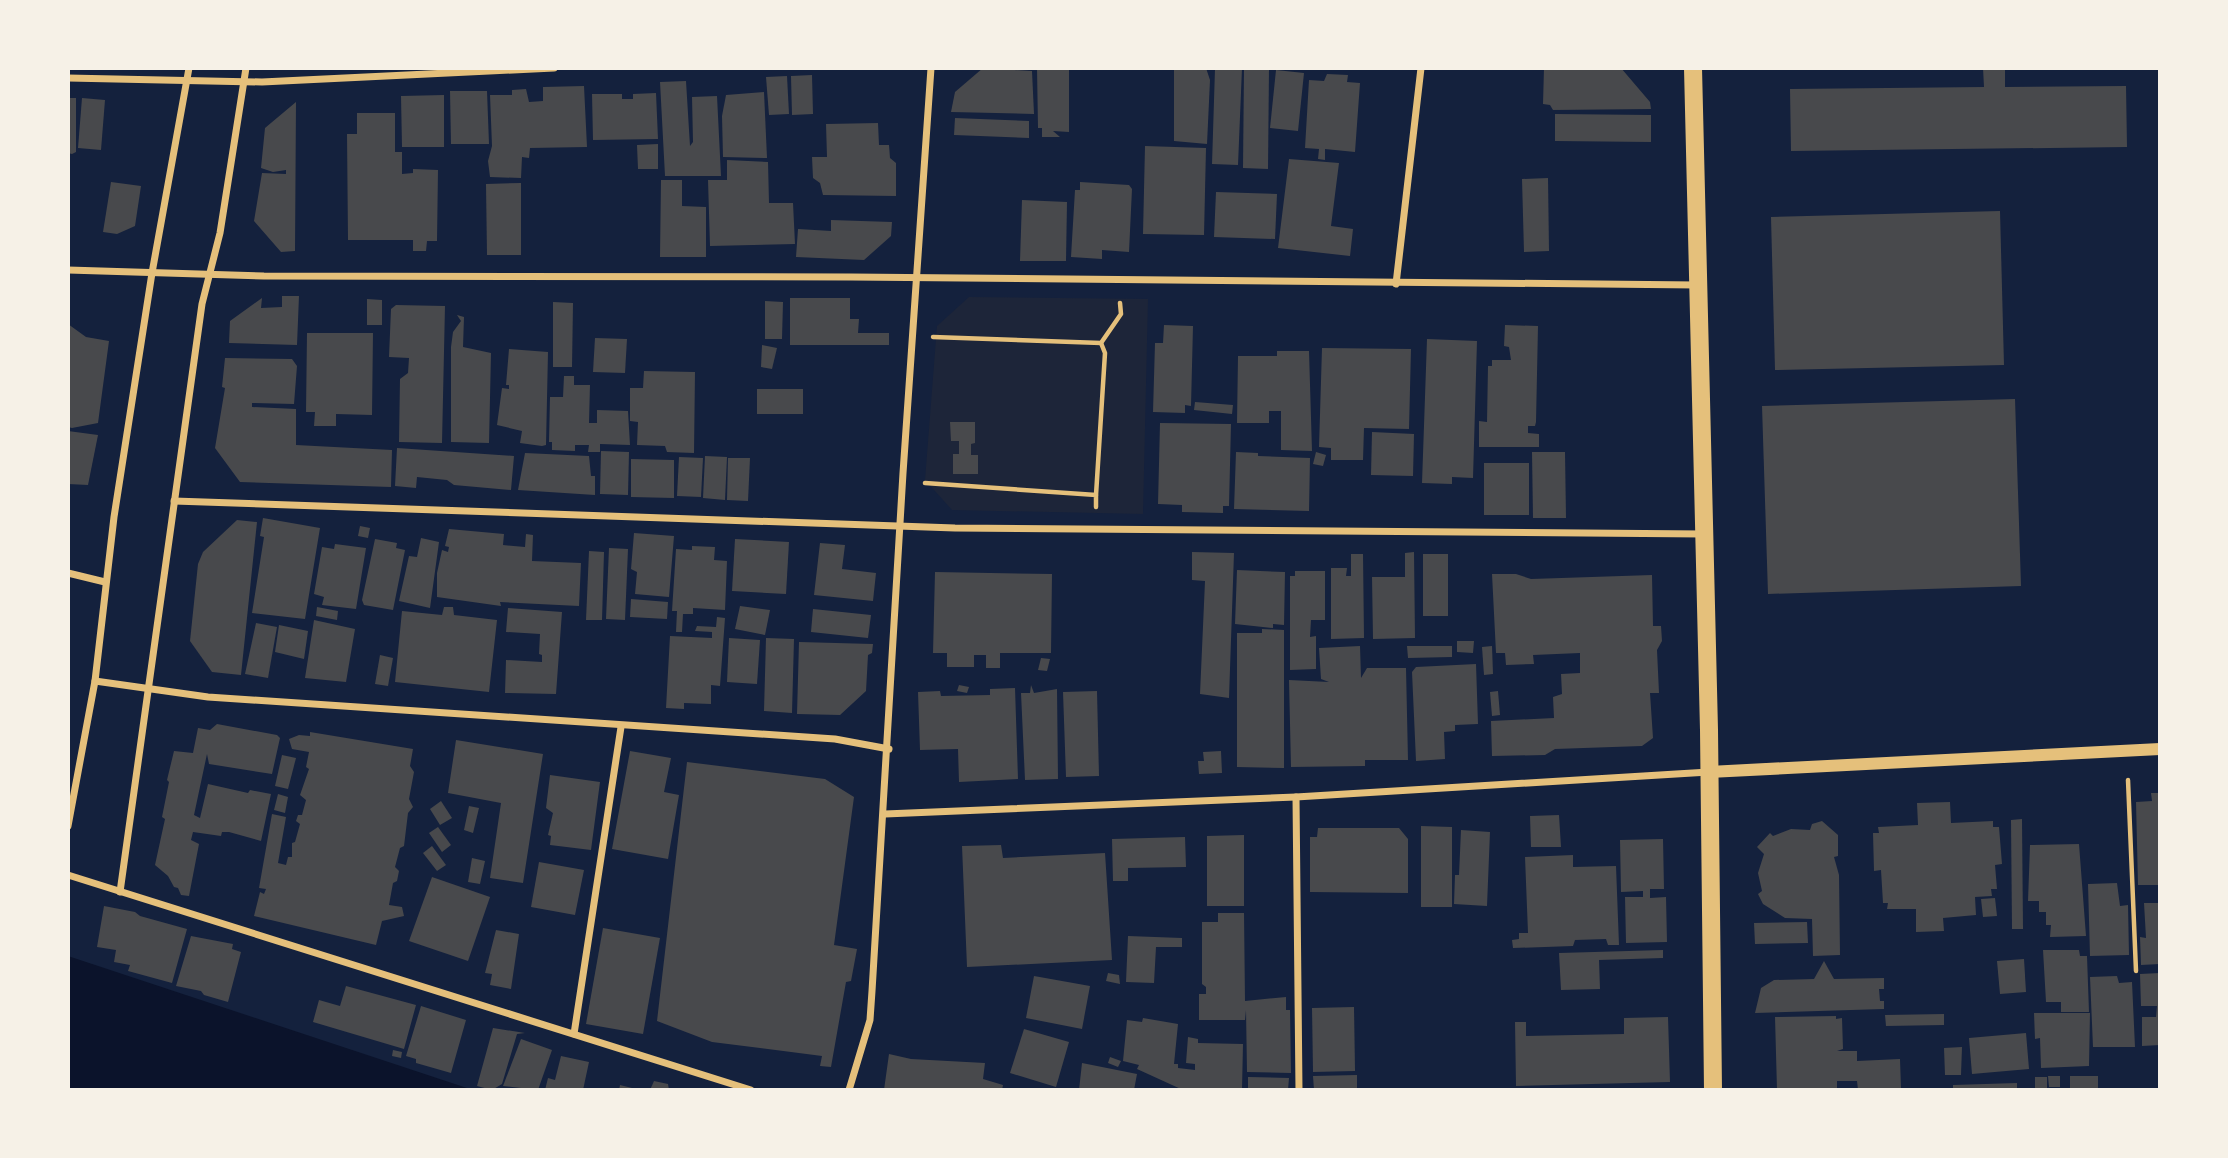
<svg xmlns="http://www.w3.org/2000/svg" width="2228" height="1158" font-family="'Public Sans',sans-serif">
  <rect width="100%" height="100%" fill="#14213d"/>
  <!-- green -->
  <path fill="#1d2539" d="M969 297 1148 299 1143 514 952 510 925 480 937 326Z"/>
  <!-- water -->
  <path fill="#0b132b" d="M68 956 473 1090H68Z"/>
  <!-- building -->
  <g fill="#48494c">
    <path d="M983 68 1032 71 1034 114 951 112 955 92Z"/>
    <path d="M1037 68H1069V132L1053 131 1060 137H1042V128H1038Z"/>
    <path d="M1174 68H1206L1210 80 1207 144 1174 141Z"/>
    <path d="M1215 68H1242L1238 165 1212 164Z"/>
    <path d="M1244 68H1269L1268 169 1243 168Z"/>
    <path d="M1544 68H1621L1650 102 1651 109 1553 110 1550 105 1543 104Z"/>
    <path d="M1983 68H2005V87L2126 86 2127 147 1791 151 1790 89 1984 87Z"/>
    <path d="M1276 70 1304 73 1298 131 1270 128Z"/>
    <path d="M1327 74 1348 75 1347 82 1360 83 1355 152 1325 149V160L1318 159 1319 149 1305 148 1309 80 1324 81Z"/>
    <path d="M812 75 813 114 792 115 791 76Z"/>
    <path d="M787 76 789 114 769 115 766 77Z"/>
    <path d="M686 81 690 146 693 142 692 97 717 96 721 176H665L660 82Z"/>
    <path d="M584 86 587 147 530 148 529 158 522 157 521 178 490 177 488 161 492 146 490 95H512V90L526 89 529 102 543 101V87Z"/>
    <path d="M450 91H487L489 144H451Z"/>
    <path d="M764 92 767 158 723 157 722 116 726 95Z"/>
    <path d="M656 93 658 139 593 140 592 94H622V99H633V94Z"/>
    <path d="M444 95V147H402L401 96Z"/>
    <path d="M68 98H76V152L72 154 68 153Z"/>
    <path d="M82 98 105 100 101 150 78 148Z"/>
    <path d="M296 102 295 251 281 252 254 221 262 173 286 174V170L273 172 261 168 265 128Z"/>
    <path d="M357 113H395V152H402V174L413 173V169L438 170 437 241H427L426 251H413V240H348L347 134H357Z"/>
    <path d="M1555 114 1651 115V142L1555 141Z"/>
    <path d="M955 118 1029 121V138L954 135Z"/>
    <path d="M878 123 879 145H889L890 158 896 163V196L823 195 820 183 813 178 812 157H827L826 124Z"/>
    <path d="M658 144V169H638L637 145Z"/>
    <path d="M1145 146 1206 148 1204 235 1143 234Z"/>
    <path d="M1289 159 1339 163 1331 226 1353 229 1350 256 1278 248Z"/>
    <path d="M727 160 768 162 769 203H793L795 244 710 246 708 180H727Z"/>
    <path d="M1548 178 1549 251 1524 252 1522 179Z"/>
    <path d="M661 180H682V206L706 207V257H660Z"/>
    <path d="M111 182 141 186 135 226 117 234 103 232Z"/>
    <path d="M1080 182 1129 185 1132 189 1129 252 1102 250V259L1071 257 1075 190H1080Z"/>
    <path d="M521 183V255H487L486 184Z"/>
    <path d="M1216 192 1277 194 1275 239 1214 237Z"/>
    <path d="M1022 200 1067 202 1066 261H1020Z"/>
    <path d="M2000 211 2004 365 1775 370 1771 217Z"/>
    <path d="M831 220 892 222 891 236 864 260 796 257 798 229 831 231Z"/>
    <path d="M282 296H299L297 345 229 343 230 321 262 298 261 308 282 307Z"/>
    <path d="M790 298H850V319H859L858 333H889V345H790Z"/>
    <path d="M367 299 382 300V325H367Z"/>
    <path d="M765 301 783 302 782 339H765Z"/>
    <path d="M553 302 573 303 572 367H553Z"/>
    <path d="M396 305 445 306 442 443 399 442 400 379 408 373 409 358 389 357 391 309Z"/>
    <path d="M457 315 464 317 463 347 491 353 489 443 451 442V347L453 332 461 321Z"/>
    <path d="M68 324 86 337 109 341 98 423 72 428 68 427Z"/>
    <path d="M1164 325 1193 326 1191 406 1185 405V413L1153 412 1155 343H1163Z"/>
    <path d="M1505 325 1538 326 1536 422 1535 426H1528V433L1539 434V447H1479V421L1487 422 1488 366H1492V360H1511L1509 347 1504 346Z"/>
    <path d="M307 333H373L372 415 336 414V426H314L315 412H306Z"/>
    <path d="M595 338 627 339 625 373 593 372Z"/>
    <path d="M1427 339 1477 341 1473 478 1452 477V484L1422 483Z"/>
    <path d="M762 345 777 348 772 369 761 367Z"/>
    <path d="M1322 348 1411 349 1409 429 1364 428 1363 460H1331V448L1319 447Z"/>
    <path d="M509 349 548 352 546 445 542 446 520 443 522 431 497 425 502 388 509 389V385H506Z"/>
    <path d="M1277 351H1309L1312 451 1281 450V411H1269V423H1237L1238 356H1277Z"/>
    <path d="M225 358 292 359 297 366 294 404 252 403V407L296 409V445L392 450 391 487 240 482 215 448 225 388 222 387Z"/>
    <path d="M644 371 695 372 694 453 667 452 665 446 637 445 638 422 630 421V388H643Z"/>
    <path d="M564 376H574V385H590L589 423H597V410L628 411 630 445 600 444V452H588L589 445H575V451L552 450V442H549L550 397H563Z"/>
    <rect x="757" y="389" width="46" height="25"/>
    <path d="M2015 399 2021 586 1768 594 1762 406Z"/>
    <path d="M1195 402 1233 405 1232 414 1194 410Z"/>
    <path d="M950 422H975V443L971 444V455H978V474H953V454H959V441H951Z"/>
    <path d="M1160 423 1231 424 1229 506H1223V513L1182 512V505L1158 504Z"/>
    <path d="M68 431 98 435 88 485 68 484Z"/>
    <path d="M1372 432 1414 434 1413 476 1371 475Z"/>
    <path d="M397 448 514 456 511 490 454 485 447 480 417 477 416 488 395 486Z"/>
    <path d="M601 451 629 452 628 495 600 494Z"/>
    <path d="M1236 452 1258 453V456L1310 458 1309 511 1234 509Z"/>
    <path d="M1316 452 1326 455 1323 466 1313 464Z"/>
    <path d="M1532 452H1565L1566 518H1533Z"/>
    <path d="M525 453 589 456 591 476H595V495L518 490Z"/>
    <path d="M705 456 727 457 725 500 703 498Z"/>
    <path d="M679 457 703 458 701 497 677 496Z"/>
    <path d="M728 458H750L748 501 727 500Z"/>
    <path d="M631 459 674 460V498L631 497Z"/>
    <rect x="1484" y="463" width="45" height="52"/>
    <path d="M263 518 320 528 305 619 252 613 264 537 260 536Z"/>
    <path d="M237 520 257 522 241 675 212 672 190 641 198 564 203 552Z"/>
    <path d="M360 526 370 528 368 538 358 536Z"/>
    <path d="M449 529 504 534 503 545 525 547 526 534 533 535 532 561 581 563 579 606 500 602 501 606 437 597V573L442 550 448 552 449 547 445 546Z"/>
    <path d="M634 533 674 536 669 597 635 594 637 572 631 569Z"/>
    <path d="M421 538 439 542 430 608 399 601 409 556 417 557Z"/>
    <path d="M375 539 397 543 396 548 405 550 393 610 364 605 362 600Z"/>
    <path d="M735 539 789 542 786 594 732 591Z"/>
    <path d="M820 543 845 545 842 569 876 573 873 601 814 595Z"/>
    <path d="M335 544 366 548 356 609 322 605 324 597 314 594 322 547 334 549Z"/>
    <path d="M692 546 715 547 714 560 727 561 725 610 693 608V614H683L682 632H676L677 611H672L676 549 692 550Z"/>
    <path d="M609 548 628 549 625 620 606 619Z"/>
    <path d="M589 551 604 552 602 620H586Z"/>
    <path d="M1192 552 1234 553 1229 698 1200 694 1205 581 1192 580Z"/>
    <path d="M1414 552 1415 638 1373 639 1372 577H1405V553Z"/>
    <path d="M1351 554H1363L1364 638 1331 639V568H1347L1346 576H1351Z"/>
    <rect x="1423" y="554" width="25" height="62"/>
    <path d="M1237 570 1285 572 1284 625 1273 624V628L1235 624Z"/>
    <path d="M1295 571H1325V620H1311L1310 637 1316 636V669L1290 670V576H1295Z"/>
    <path d="M935 572 1052 574 1051 653H1000V668H986V655H974V667H947V653H933Z"/>
    <path d="M1492 574H1516L1531 579 1652 575 1653 626H1661L1662 641 1657 650 1659 693H1650L1653 738 1642 746 1555 749 1545 755 1492 756 1491 721 1554 718 1553 697 1562 694 1561 674 1580 673V653L1533 655 1534 664 1506 665 1505 653H1496Z"/>
    <path d="M631 599 668 602 667 619 630 617Z"/>
    <path d="M740 606 770 610 765 635 735 629Z"/>
    <path d="M317 607 338 611 337 620 316 616Z"/>
    <path d="M444 607H453L454 615 497 620 489 692 395 682 402 611 442 615Z"/>
    <path d="M508 608 562 612 556 694 505 693 506 660 542 662V655L539 654 540 634 506 632Z"/>
    <path d="M813 609 871 615 868 638 811 632Z"/>
    <path d="M717 617 725 618 720 686 711 685V704L684 703V709L666 708 670 636 712 638V632L695 631 697 626 716 627Z"/>
    <path d="M314 620 355 629 346 682 305 678Z"/>
    <path d="M256 623 277 627 268 678 245 674Z"/>
    <path d="M279 625 308 631 304 659 275 652Z"/>
    <path d="M1262 629 1284 630V768L1237 767V633H1262Z"/>
    <path d="M729 638 760 640 757 684 727 682Z"/>
    <path d="M766 638 794 639 792 713 764 711Z"/>
    <path d="M1457 641H1474L1473 653 1457 652Z"/>
    <path d="M799 642 873 644 872 653 868 655 866 691 840 715 797 714Z"/>
    <path d="M1360 646 1361 678 1367 668H1406L1408 760H1365V766L1291 767 1289 680 1329 682 1321 679 1319 648Z"/>
    <path d="M1407 646H1452V657L1408 658Z"/>
    <path d="M1492 646 1493 674 1484 675 1482 647Z"/>
    <path d="M380 655 393 658 388 686 375 684Z"/>
    <path d="M1041 658 1050 659 1047 671 1038 670Z"/>
    <path d="M1476 664 1478 724 1455 725V731L1444 732 1445 759 1416 761 1412 672 1416 667Z"/>
    <path d="M959 685 969 687 967 693 957 691Z"/>
    <path d="M1031 685 1034 693 1057 689 1058 779 1025 780 1021 693H1030Z"/>
    <path d="M1015 688 1018 779 959 782 958 749 920 750 918 692 940 691 941 696 990 695V689Z"/>
    <path d="M1097 691 1099 776 1066 777 1063 692Z"/>
    <path d="M1498 691 1500 715 1492 716 1490 692Z"/>
    <path d="M217 724 277 735 280 738 272 774 209 764 207 754 194 815 200 818 208 784 248 793 250 790 271 794 261 841 229 832H222L221 836 193 832 191 840 199 844 189 896 181 895 178 888 174 887 168 876 155 865 165 819 162 817 169 782 167 780 174 751 193 753 198 728 210 730Z"/>
    <path d="M310 732 413 749 410 766 414 772 409 799 413 807 408 813 404 846 400 848 395 867 399 871 397 881 393 883 389 905 402 907 404 916 382 921 376 945 254 916 260 892 264 894 266 889 259 888 272 814 286 817 278 863 286 865 288 857H292V843L295 842 300 824 296 821 298 815H302L306 800 300 795 309 769 306 767 309 752 292 749 289 739 299 735 310 736Z"/>
    <path d="M456 740 543 754 523 883 490 878 501 803 448 793Z"/>
    <path d="M630 751 671 758 664 792 679 795 668 859 612 849Z"/>
    <path d="M1221 751 1222 773 1199 774 1198 761H1204L1203 752Z"/>
    <path d="M282 755 296 758 288 789 275 786Z"/>
    <path d="M687 762 825 779 854 797 834 945 857 949 851 981 846 982 831 1067 820 1066 822 1056 712 1042 657 1021Z"/>
    <path d="M550 775 600 782 591 850 550 845 551 836 548 835 553 813 546 808Z"/>
    <path d="M2151 793H2160V885H2138L2136 802 2152 801Z"/>
    <path d="M278 794 288 797 285 813 274 810Z"/>
    <path d="M441 801 452 818 440 825 430 809Z"/>
    <path d="M1950 802 1951 823 1993 821V827H1999L2002 864 1995 865 1997 889H1991L1992 896 1975 897 1976 915 1943 918 1944 931 1916 932V909H1887L1888 903H1883L1881 870 1874 871 1873 833H1879L1878 827 1918 825 1917 803Z"/>
    <path d="M469 806 479 808 473 833 464 830Z"/>
    <path d="M1559 815 1561 847H1531L1530 816Z"/>
    <path d="M2022 819 2023 929H2012L2011 820Z"/>
    <path d="M1822 821 1838 835V856L1834 857 1839 875 1840 955 1813 956 1812 919 1785 918 1763 904 1758 894 1762 891 1758 873 1764 854 1757 847 1770 833 1773 836 1791 829 1810 830 1812 824Z"/>
    <path d="M1421 826 1452 827V907H1421Z"/>
    <path d="M438 827 451 845 442 852 429 833Z"/>
    <path d="M1318 828H1399L1408 839V893L1310 892V837H1317Z"/>
    <path d="M1461 830 1490 832 1487 906 1454 904 1455 875H1459Z"/>
    <path d="M1244 835V906H1207V836Z"/>
    <path d="M1185 837 1186 867 1128 868V881H1113L1112 839Z"/>
    <path d="M1663 839 1664 889H1650V898L1666 897 1667 942 1626 943 1625 897H1643V891L1621 892 1620 840Z"/>
    <path d="M2079 844 2086 936 2050 937 2051 925H2046V912H2039V901H2028L2030 845Z"/>
    <path d="M1001 845 1003 858 1105 853 1112 960 967 967 962 846Z"/>
    <path d="M432 846 446 865 437 871 423 853Z"/>
    <path d="M1573 855V867L1616 866 1619 945H1608L1606 939 1575 940 1573 946 1513 948 1512 940 1519 939V933H1528L1525 857Z"/>
    <path d="M472 858 485 861 480 884 468 882Z"/>
    <path d="M539 862 584 870 575 915 531 907Z"/>
    <path d="M432 877 490 897 468 961 409 941Z"/>
    <path d="M2117 883 2120 906 2128 905 2129 955 2090 956 2088 884Z"/>
    <path d="M1995 898 1997 916 1983 917 1981 899Z"/>
    <path d="M2144 903H2160V964L2141 965 2140 937 2146 938Z"/>
    <path d="M104 906 135 912 140 916 187 929 172 983 128 971 130 965 114 962 116 950 97 947Z"/>
    <path d="M1218 913H1244L1245 1001 1286 997V1010H1290L1291 1073 1247 1072 1246 1010 1245 1020H1199V994H1206V987L1202 984V922H1218Z"/>
    <path d="M1807 922 1808 943 1755 944 1754 923Z"/>
    <path d="M603 928 660 938 643 1034 586 1024Z"/>
    <path d="M496 930 519 934 511 989 490 985 492 974 485 973Z"/>
    <path d="M191 936 233 944 232 949 241 952 228 1002 204 995 201 991 176 986Z"/>
    <path d="M1128 936 1182 938V947H1156L1154 983 1126 982Z"/>
    <path d="M1663 950V958L1599 960 1600 989 1561 990 1559 953Z"/>
    <path d="M2043 950H2079L2080 956H2087L2089 1012H2061V1002H2046Z"/>
    <path d="M2024 959 2026 992 2000 994 1997 961Z"/>
    <path d="M1824 961 1834 979 1884 978V989H1879L1880 1001H1884V1009L1755 1013 1761 988 1774 980 1814 979Z"/>
    <path d="M1108 973 1119 975 1120 984 1106 981Z"/>
    <path d="M2160 973V1045L2142 1046V1017H2156L2157 1006H2141L2140 974Z"/>
    <path d="M1034 976 1090 986 1082 1029 1026 1018Z"/>
    <path d="M2117 976 2119 983 2132 982 2135 1047H2093L2090 977Z"/>
    <path d="M346 986 416 1005 404 1049 313 1022 319 1000 340 1006Z"/>
    <path d="M421 1006 466 1020 451 1073 416 1063V1059L406 1056Z"/>
    <path d="M1354 1007 1355 1071 1313 1072 1312 1008Z"/>
    <path d="M2034 1013H2090L2089 1066 2041 1068 2040 1038 2035 1039Z"/>
    <path d="M1944 1014V1025L1886 1026 1885 1015Z"/>
    <path d="M1836 1016V1019L1842 1018 1843 1049 1837 1051H1857V1061L1900 1059 1901 1088 1858 1090 1857 1081H1837V1090H1777L1775 1017Z"/>
    <path d="M1668 1017 1670 1082 1516 1086 1515 1022H1526V1036L1624 1034V1018Z"/>
    <path d="M1143 1018 1178 1024 1174 1064H1178V1068L1195 1070V1064L1186 1063 1188 1037 1198 1039V1043L1243 1044 1242 1090H1183L1137 1069 1139 1065 1123 1061 1127 1020 1142 1022Z"/>
    <path d="M493 1028 525 1033 517 1034 502 1084 492 1090 477 1086Z"/>
    <path d="M1024 1029 1069 1042 1056 1087 1010 1073Z"/>
    <path d="M2026 1033 2029 1069 1972 1074 1969 1038Z"/>
    <path d="M521 1039 552 1050 538 1090 503 1086Z"/>
    <path d="M1962 1047 1961 1075H1945L1944 1048Z"/>
    <path d="M393 1050 402 1052 401 1058 392 1056Z"/>
    <path d="M889 1054 911 1059 985 1063 983 1079 1003 1085 1002 1090H884Z"/>
    <path d="M561 1056 589 1062 583 1090H545L548 1078 555 1080Z"/>
    <path d="M1110 1057 1121 1061 1118 1067 1108 1063Z"/>
    <path d="M1082 1063 1137 1074 1134 1090H1079Z"/>
    <path d="M1357 1075V1090H1314L1313 1076Z"/>
    <path d="M2048 1076H2060V1087H2049Z"/>
    <rect x="2070" y="1076" width="28" height="13"/>
    <path d="M1248 1077 1289 1078 1288 1090H1248Z"/>
    <rect x="2035" y="1077" width="12" height="13"/>
    <path d="M654 1081 668 1084 669 1090H650Z"/>
    <path d="M2017 1083V1090H1953V1085Z"/>
    <path d="M620 1085 636 1089V1090H619Z"/>
  </g>
  <g fill="none" stroke-linecap="round" stroke-linejoin="round">
    <!-- path -->
    <g stroke="#e5c07b" stroke-width="4.5">
      <path d="M933 337 1101 343 1121 314 1120 303"/>
      <path d="M925 483 1096 495V507"/>
      <path d="M1096 495 1105 353 1101 343"/>
      <path d="M2128 780 2136 971"/>
    </g>
    <!-- minor -->
    <g stroke="#e5c07b" stroke-width="7">
      <path d="M68 78 262 82 554 68"/>
      <path d="M68 270 264 276 851 277 1697 285"/>
      <path d="M1396 284 1421 68"/>
      <path d="M174 501 955 528 1703 534"/>
      <path d="M68 573 105 582"/>
      <path d="M95 681 208 697 835 739 889 749"/>
      <path d="M1296 797 1299 1090"/>
      <path d="M885 814 1296 797 1709 772"/>
      <path d="M68 826 95 681 114 517 152 273 189 68"/>
      <path d="M68 875 751 1090"/>
      <path d="M120 892 202 304 220 233 246 68"/>
      <path d="M574 1034 621 727"/>
      <path d="M849 1090 870 1020 872 991 903 473 931 68"/>
    </g>
    <!-- tertiary -->
    <path stroke="#e5c07b" stroke-width="12" d="M1709 772 2160 749"/>
    <!-- primary -->
    <path stroke="#e5c07b" stroke-width="18" d="M1693 68 1709 730 1713 1090"/>
  </g>
  <!-- border -->
  <rect width="2228" height="1158" fill="none" stroke="#f6f1e7" stroke-width="140"/>
</svg>
